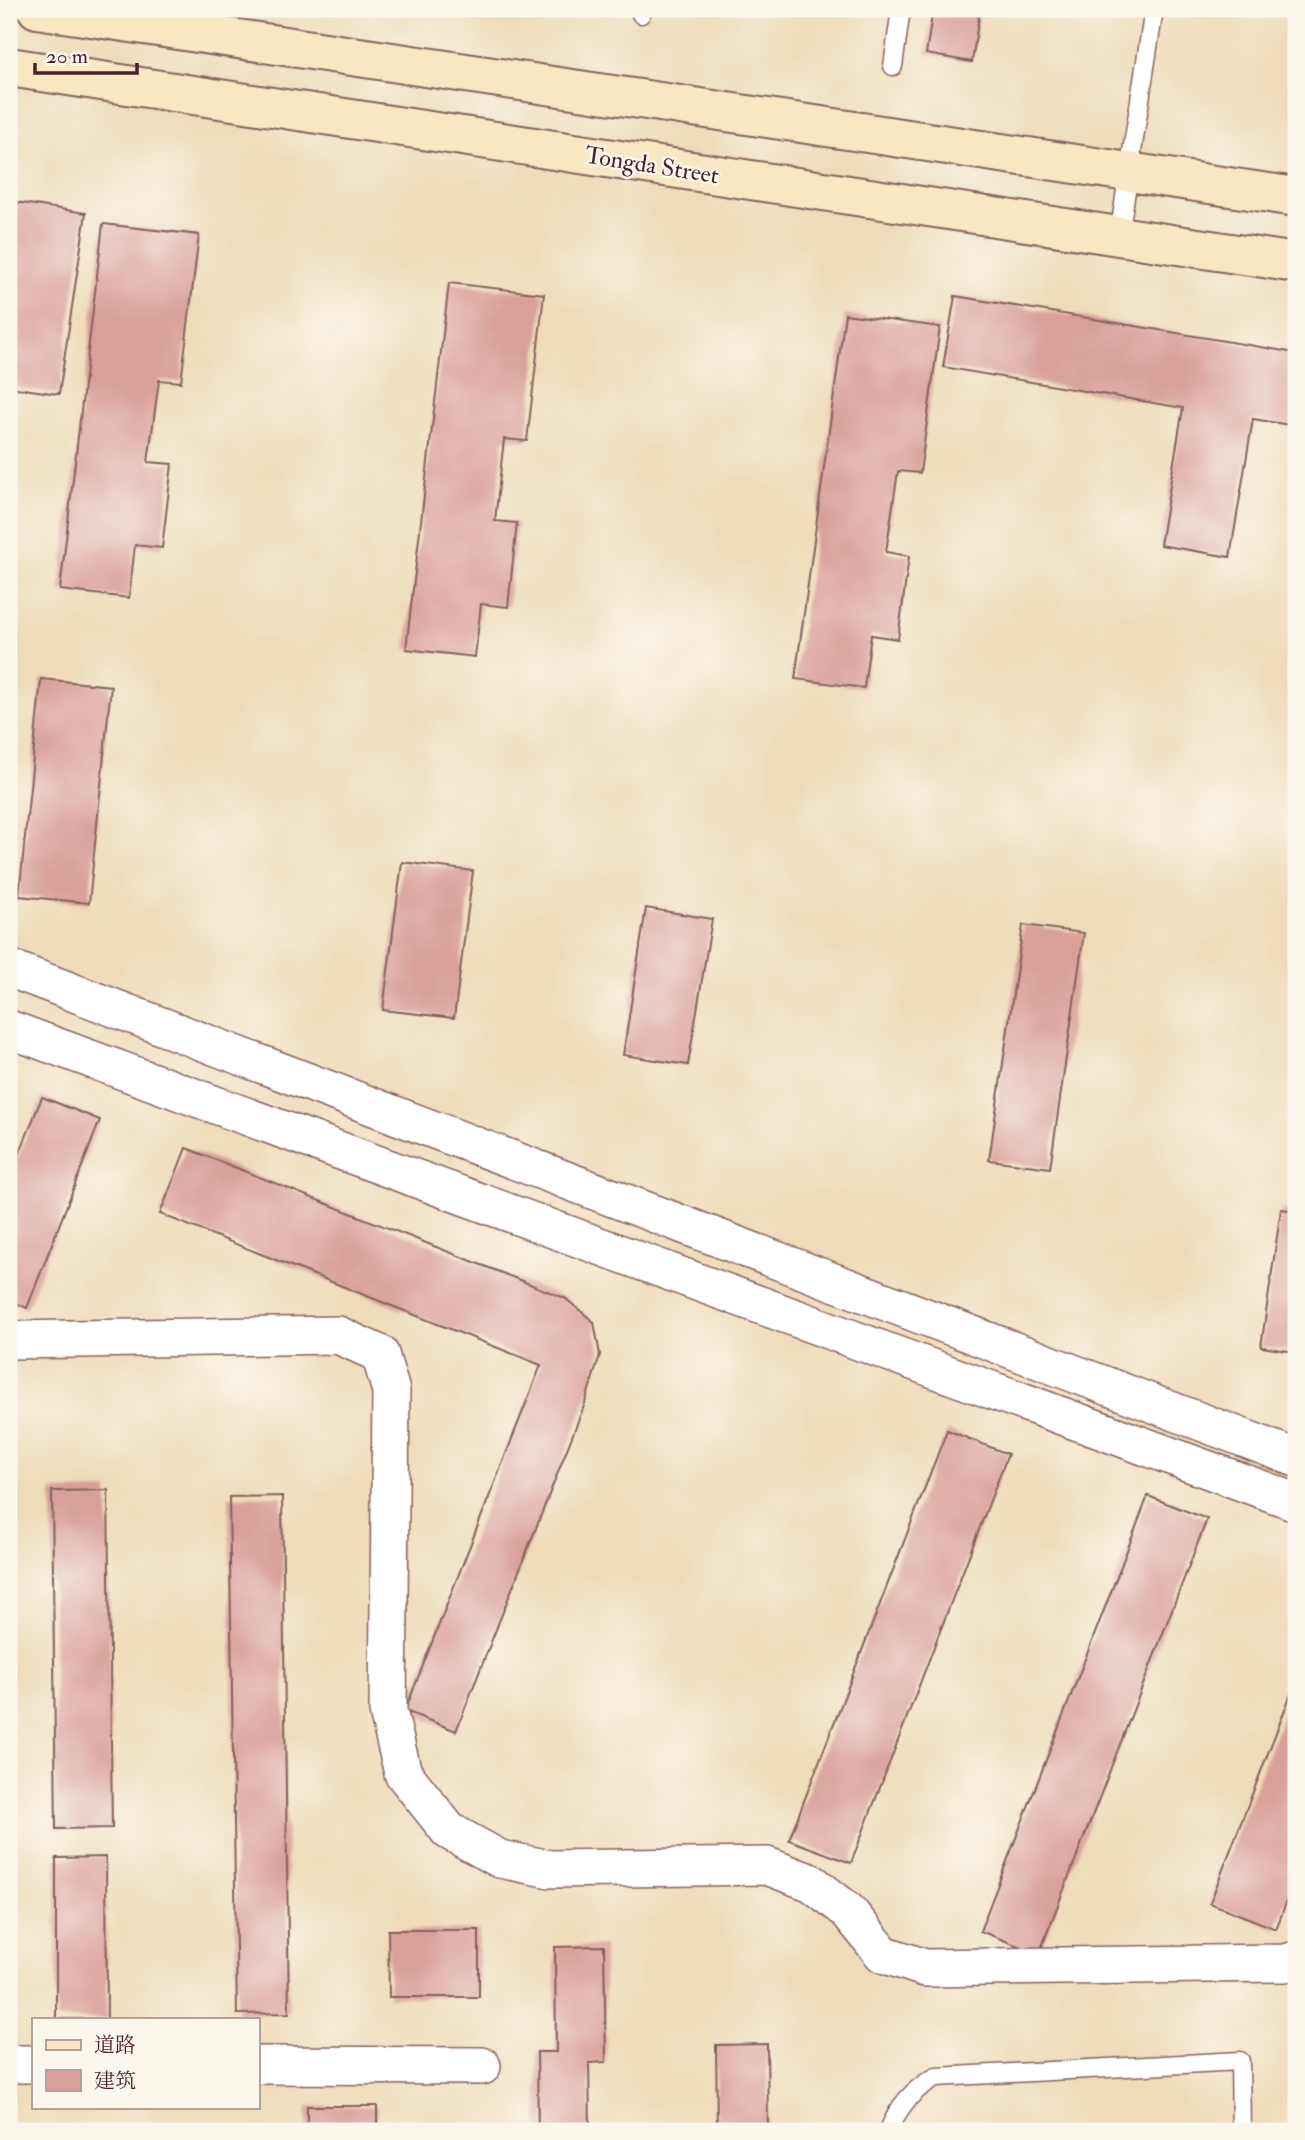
<svg xmlns="http://www.w3.org/2000/svg" width="1305" height="2140" font-family="'IM FELL Double Pica','Noto Serif SC',serif">
  <rect width="100%" height="100%" fill="#fbf7ec"/>
  <filter id="ink" filterUnits="userSpaceOnUse"><feTurbulence type="fractalNoise" baseFrequency=".0143" numOctaves="2"/><feDisplacementMap in="SourceGraphic" scale="14" xChannelSelector="R" yChannelSelector="G"/><feConvolveMatrix kernelMatrix="1 2 1 2 8 2 1 2 1" color-interpolation-filters="sRGB"/></filter>
  <filter id="wash" filterUnits="userSpaceOnUse"><feTurbulence type="fractalNoise" baseFrequency=".00686" numOctaves="4" result="noise"/><feDisplacementMap in="SourceGraphic" scale="28" xChannelSelector="R" yChannelSelector="G"/><feGaussianBlur stdDeviation="1.57" result="paint"/><feColorMatrix in="noise" values="0 0 0 0 0 0 0 0 0 0 0 0 0 0 0 0 0 1.4 0 .05"/><feComposite in="paint" operator="in"/></filter>
  <g filter="url(#wash)">
    <rect width="100%" height="100%" fill="#efdbba"/>
    <g id="blocks">
      <!-- building -->
      <g fill="#d8a099">
        <path d="M933 9H980L972 62 926 54Z"/>
        <path d="M9 201 86 213 59 394 9 387Z"/>
        <path d="M103 224 199 235 181 382 159 380 148 462 172 464 162 548 135 545 129 598 60 590Z"/>
        <path d="M449 283 544 294 527 441 504 439 495 521 517 523 508 607 481 604 475 657 406 649Z"/>
        <path d="M955 296 1296 353V426L1253 419 1230 557 1160 545 1183 408 943 367Z"/>
        <path d="M845 314 940 327 920 473 898 471 886 552 909 556 898 639 871 635 864 688 795 679Z"/>
        <path d="M41 679 111 686 89 903 19 896Z"/>
        <path d="M402 862 473 871 454 1018 383 1010Z"/>
        <path d="M646 908 712 919 688 1065 623 1055Z"/>
        <path d="M1023 925 1084 933 1050 1168 989 1160Z"/>
        <path d="M42 1097 100 1120 27 1308 9 1300V1180Z"/>
        <path d="M186 1148 565 1298 594 1322 600 1355 584 1406 456 1731 405 1711 541 1365 160 1214Z"/>
        <path d="M1281 1209 1296 1211V1352L1261 1347Z"/>
        <path d="M947 1430 1008 1454 851 1863 789 1840Z"/>
        <path d="M108 1490 112 1828 56 1829 52 1491Z"/>
        <path d="M282 1496 289 2013 237 2014 229 1497Z"/>
        <path d="M1148 1496 1207 1519 1039 1954 980 1931Z"/>
        <path d="M1296 1681V1877L1276 1929 1210 1903Z"/>
        <path d="M106 1857 107 2019H56V1858Z"/>
        <path d="M388 1930H479V1997H389Z"/>
        <path d="M604 1946 606 2062 589 2063 590 2131H538L537 2052H556L555 1947Z"/>
        <path d="M767 2044 768 2131H717L716 2045Z"/>
        <rect x="307" y="2106" width="70" height="25"/>
      </g>
    </g>
  </g>
  <g filter="url(#ink)">
    <use href="#blocks" fill-opacity="0" stroke="#84615d" stroke-width="2"/>
    <g fill="none" stroke-linecap="round" stroke-linejoin="round">
      <!-- lane casing -->
      <g stroke="#84615d" stroke-width="21">
        <g id="lane">
          <path d="M641 14 642 9"/>
          <path d="M893 66 901 9"/>
          <path d="M1119 236 1154 9"/>
          <path d="M889 2131C898 2106 913 2089 936 2077L1240 2061 1241 2131"/>
        </g>
      </g>
      <!-- street casing -->
      <g stroke="#84615d" stroke-width="40">
        <g id="street">
          <path d="M9 968 1296 1458"/>
          <path d="M9 1029 1296 1502"/>
          <path d="M9 1340 338 1335 380 1354 391 1391 388 1711 403 1773 449 1831 500 1859 550 1869 767 1866 812 1883 848 1911 883 1954 925 1968 1285 1963 1296 1960"/>
          <path d="M9 2064H33"/>
          <path d="M257 2065 482 2066"/>
        </g>
      </g>
      <!-- secondary casing -->
      <g stroke="#84615d" stroke-width="42">
        <g id="secondary">
          <path d="M37 9 1296 197"/>
          <path d="M9 67 1296 263"/>
        </g>
      </g>
      <!-- lane -->
      <use href="#lane" stroke="#fff" stroke-width="18"/>
      <!-- street -->
      <use href="#street" stroke="#fff" stroke-width="37"/>
      <!-- secondary -->
      <use href="#secondary" stroke="#f9e7c3" stroke-width="38"/>
    </g>
  </g>
  <g text-anchor="middle" stroke-width="5" stroke-linejoin="round" paint-order="stroke">
    <!-- street labels -->
    <g font-size="24" fill="#4a1f2b" stroke="#fbf7ec">
      <text transform="translate(652 165) rotate(9)" y="8">Tongda Street</text>
    </g>
  </g>
  <!-- margin -->
  <rect width="1305" height="2140" fill="none" stroke="#fbf7ec" stroke-width="35"/>
  <!-- legend -->
  <rect x="32" y="2018" width="228" height="91" fill="#fbf7ec" stroke="#b4a19f" stroke-width="2"/>
  <rect x="46" y="2040" width="35" height="10" fill="#f9e7c3" stroke="#b4a19f" stroke-width="2"/>
  <text x="94" y="2052" font-size="21" fill="#4a1f2b">道路</text>
  <rect x="46" y="2070" width="35" height="21" fill="#d8a099" stroke="#b4a19f" stroke-width="2"/>
  <text x="94" y="2088" font-size="21" fill="#4a1f2b">建筑</text>
  <!-- scale -->
  <path d="M35 63v10h102v-10" fill="none" stroke="#4a1f2b" stroke-width="3.5"/>
  <text x="46" y="63" font-size="21" fill="#4a1f2b" stroke="#fbf7ec" stroke-width="5" paint-order="stroke">20 m</text>
</svg>
